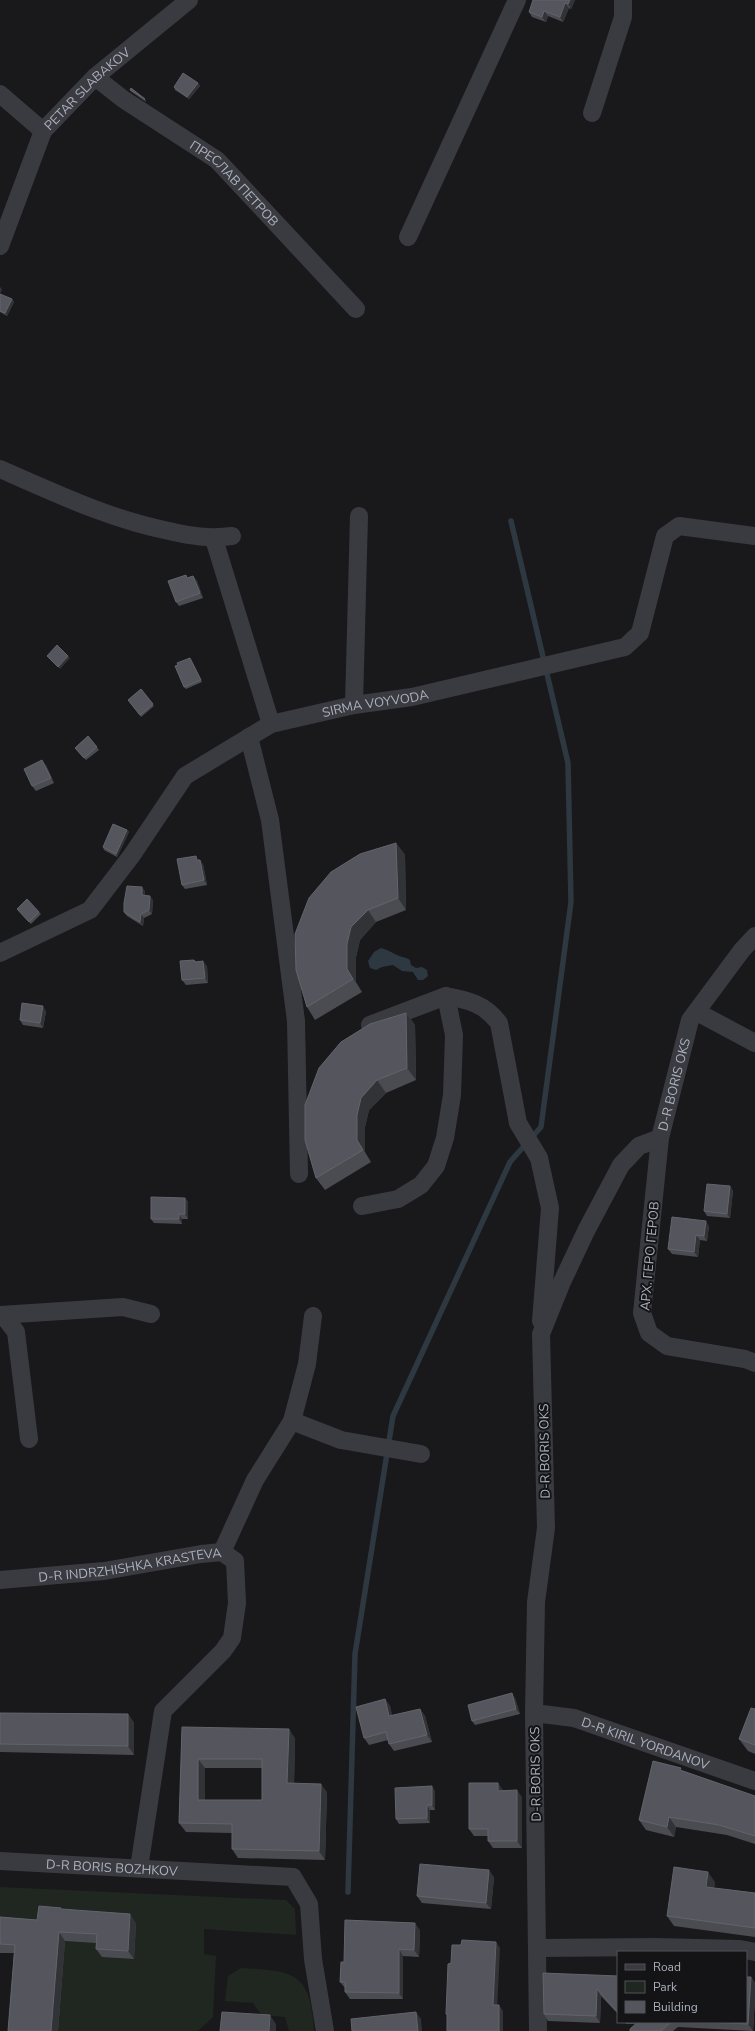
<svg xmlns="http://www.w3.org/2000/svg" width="755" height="2031" font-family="'Nunito Sans',sans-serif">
  <rect width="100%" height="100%" fill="#19191c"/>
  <!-- green -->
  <g fill="#1f2720">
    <path d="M0 1887 286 1900 295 1909 296 1935 204 1929V1954L216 1956 213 2017 198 2031H58L44 1929 0 1920Z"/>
    <path d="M241 1968C294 1971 311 1972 314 2031H289L285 2017 261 2015 253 2003 225 2001 228 1976Z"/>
  </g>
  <!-- water -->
  <path fill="#2e3841" d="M381 948C388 950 391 952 397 955 401 957 406 957 410 960L411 965 416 968 422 967 427 970 428 976 423 980H418L413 972 402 971 393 965 382 967 376 970 370 968 368 961 374 952Z"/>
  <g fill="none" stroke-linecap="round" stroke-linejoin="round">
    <!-- stream -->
    <path stroke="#2e3841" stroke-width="5.5" d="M348 1892 355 1654 393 1416 510 1162 541 1127 571 902 568 763 511 521"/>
    <!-- minor -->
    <g stroke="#3a3b41" stroke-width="18">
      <path id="s1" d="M95 77 123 99 217 160 356 309"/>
      <path d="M0 94 43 131"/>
      <path d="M592 113 623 17V0"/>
      <path d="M408 237 517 0"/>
      <path id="s2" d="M0 246 43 131 95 77 189 0"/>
      <path d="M0 469C55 493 109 519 169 531 191 536 209 539 232 536"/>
      <path d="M214 539 271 724"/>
      <path d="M354 705 359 516"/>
      <path d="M249 737 270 820 296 1021 299 1174"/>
      <path id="s3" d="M0 953 90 910 132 855 185 776 271 724 354 705 412 697 625 647 640 633 665 536 679 526 755 536"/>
      <path d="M446 996C468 1000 485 1004 499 1023L518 1123 539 1158 550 1208 541 1321"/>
      <path d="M697 1012 755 1043"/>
      <path d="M660 1138 642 1313 649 1333 667 1346 745 1359 755 1363"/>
      <path d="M362 1206 398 1199 421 1185 436 1166 445 1138 452 1095 454 1035 446 996 370 1025"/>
      <path d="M0 1315 123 1307 151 1314"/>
      <path d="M3 1315 16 1332 29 1439"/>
      <path d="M292 1421 341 1440 421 1454"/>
      <path d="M222 1552 255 1480 292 1421 307 1364 313 1316"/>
      <path id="s4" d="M0 1580 104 1571 201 1554 222 1552 235 1561 237 1603 232 1638 223 1651 163 1711 139 1868"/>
      <path id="s5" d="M534 1713 574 1718 755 1781"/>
      <path id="s6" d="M0 1861 293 1877 309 1904 313 1959 325 2031"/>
      <path d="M537 1948 656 1947 740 1949 755 1952"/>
      <path id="s7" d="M538 2031 534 1713 536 1602 546 1528 541 1334 562 1282 586 1231 621 1165 639 1146 660 1138 690 1020 742 950 755 936"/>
    </g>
  </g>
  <!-- wall -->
  <g fill="#4a4c51" fill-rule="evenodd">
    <path d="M575 0 571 9 569 8 563 22 548 16 546 22 532 17 529 12Z"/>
    <path d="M198 83 200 86 189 99 175 90 174 87Z"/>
    <path d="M130 90 145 99 146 102 132 92Z"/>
    <path d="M0 294 12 299 14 302 7 316 0 312Z"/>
    <path d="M193 576 197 581 203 598 179 606 176 602 188 578Z"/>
    <path d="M190 658 202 682 186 689 184 687Z"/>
    <path d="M141 689 154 706 141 717 128 700Z"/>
    <path d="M88 736 99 750 86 760 75 748Z"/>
    <path d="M46 765 54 783 36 791 32 786Z"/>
    <path d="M127 830 129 832 117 857 104 850 103 847Z"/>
    <path d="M396 843 405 855 406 910 376 922 360 940 356 957V982L362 992 315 1020 307 1007Z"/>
    <path d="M203 864 207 885 185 889 182 885Z"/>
    <path d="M145 891V895L153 900 152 914 144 918 143 926 127 916 124 912Z"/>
    <path d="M17 909 39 912 41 914 31 924Z"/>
    <path d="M194 960 196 962 207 966 208 983 186 985 182 980Z"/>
    <path d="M46 1011 43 1028 23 1025 20 1020Z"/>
    <path d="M406 1013 415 1025 416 1080 386 1093 369 1110 365 1127V1152L371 1162 325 1190 316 1178Z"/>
    <path d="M730 1186 733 1191 730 1218 707 1216 704 1211Z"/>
    <path d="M185 1198 188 1202V1219H182V1224L154 1223 151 1219Z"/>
    <path d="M709 1226 707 1241 700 1240 698 1257 672 1254 668 1249Z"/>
    <path d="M515 1698 520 1714 475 1725 472 1721Z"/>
    <path d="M385 1699 390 1706 392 1716 420 1709 425 1716 432 1742 394 1751 389 1744 388 1740 369 1745 364 1738Z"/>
    <path d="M755 1709V1754L748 1751 739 1739Z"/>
    <path d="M0 1713 128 1714 134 1723V1755L0 1752Z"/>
    <path d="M182 1727 295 1738 294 1783 327 1792 325 1860 238 1858 232 1849V1833L186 1832 179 1823ZM205 1768H262V1800H205Z"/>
    <path d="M683 1771 755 1796V1844L727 1835 676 1827 674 1837 646 1830 639 1820Z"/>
    <path d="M503 1790 522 1797V1848H493L488 1841V1836H474L469 1829Z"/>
    <path d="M435 1791V1810H430V1823L399 1824 396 1819Z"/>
    <path d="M494 1877 491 1909 422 1903 417 1896Z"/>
    <path d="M715 1882 714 1888 755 1893V1937L674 1926 667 1916Z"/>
    <path d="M62 1909 136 1923 134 1959 102 1957 96 1949V1943L65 1941 58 2031H8L14 1953H0V1917L37 1920Z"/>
    <path d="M420 1930 419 1957 403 1956V1999H350L345 1992V1988L340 1982 344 1962Z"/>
    <path d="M618 1976V2014L601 1996 600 2023 548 2021 544 2014Z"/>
    <path d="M751 1977 755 1983V1998L753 2031 678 2027 673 2031H630L635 2024H626L625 2022H746Z"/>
  </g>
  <!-- shaded-wall -->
  <g fill="#323337">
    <path d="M570 0H575L571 9 568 4Z"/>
    <path d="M565 3 569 8 563 22 560 17Z"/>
    <path d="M544 11 548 16 546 22 542 17Z"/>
    <path d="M198 83 200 86 189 99 187 97Z"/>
    <path d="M1 287 2 290 0 294V288Z"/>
    <path d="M12 299 14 302 7 316 5 313Z"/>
    <path d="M193 576 197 581 203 598 200 593Z"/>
    <path d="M68 656 70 658 60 669 58 667Z"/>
    <path d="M42 760 46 765 54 783 51 778Z"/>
    <path d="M127 830 129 832 117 857 116 854Z"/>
    <path d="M396 843 405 855 406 910 398 898Z"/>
    <path d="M200 860 203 864 207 885 204 880Z"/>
    <path d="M142 887 145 891V899L142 895Z"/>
    <path d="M150 896 153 900 152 914 149 910Z"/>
    <path d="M368 910 376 922 360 940 356 957V982L362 992 347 969V944L351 927Z"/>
    <path d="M141 914 144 918 143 926 140 922Z"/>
    <path d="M203 961 207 966 208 983 205 978Z"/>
    <path d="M43 1006 46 1011 43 1028 40 1023Z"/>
    <path d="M406 1013 415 1025 416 1080 407 1068Z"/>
    <path d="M377 1080 386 1093 369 1110 365 1127V1152L371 1162 357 1140V1115L361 1098Z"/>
    <path d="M730 1186 733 1191 730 1218 727 1214Z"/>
    <path d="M185 1198 188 1202V1219L185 1214Z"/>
    <path d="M179 1214 182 1219V1224L179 1219Z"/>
    <path d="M706 1221 709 1226 707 1241 704 1236Z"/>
    <path d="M696 1235 700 1240 698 1257 694 1252Z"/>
    <path d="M512 1693 515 1698 520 1714 516 1709Z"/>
    <path d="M385 1699 390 1706 394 1723 389 1716Z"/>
    <path d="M420 1709 425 1716 432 1742 427 1735Z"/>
    <path d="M128 1714 134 1723V1755L128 1746Z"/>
    <path d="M289 1729 295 1738 294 1792 287 1783Z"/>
    <path d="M198 1759 205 1768V1809L198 1800Z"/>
    <path d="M498 1783 503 1790V1797L498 1791Z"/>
    <path d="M321 1784 327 1792 325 1860 319 1851Z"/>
    <path d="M432 1786 435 1791V1810L432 1805Z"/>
    <path d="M517 1790 522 1797V1848L517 1841Z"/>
    <path d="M427 1805 430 1810V1823L427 1818Z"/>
    <path d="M669 1817 676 1827 674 1837 667 1827Z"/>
    <path d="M489 1870 494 1877 491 1909 486 1903Z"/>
    <path d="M708 1872 715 1882 713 1897 706 1887Z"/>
    <path d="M130 1914 136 1923 134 1959 128 1951Z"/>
    <path d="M415 1923 420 1930 419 1957 414 1950Z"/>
    <path d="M59 1932 65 1941 58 2031H51Z"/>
    <path d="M496 1942 500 1948 497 2011 493 2005Z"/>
    <path d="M399 1949 403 1956V1999L399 1993Z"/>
    <path d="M751 1977 755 1983V1998L753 2031 748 2024Z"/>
    <path d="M597 1989 601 1996 600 2023 596 2016Z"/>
    <path d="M499 2005 503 2011V2031H499Z"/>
    <path d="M416 2012 421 2019 422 2031H418Z"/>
    <path d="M270 2015 276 2024V2031H269Z"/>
  </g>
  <!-- building -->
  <g fill="#55565d" stroke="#62646c" fill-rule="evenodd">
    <path d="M533 0H570L568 4 565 3 560 17 544 11 542 17 529 12Z"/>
    <path d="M183 73 198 83 187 97 174 87Z"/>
    <path d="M131 88 145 99 130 90Z"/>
    <path d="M0 294 12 299 5 313 0 311Z"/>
    <path d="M186 575 187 578 193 576 200 593 176 602 168 581Z"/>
    <path d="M57 645 68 656 58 667 47 656Z"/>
    <path d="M190 658 201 680 184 687 175 666 178 665 177 663Z"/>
    <path d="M141 689 153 704 140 715 128 700Z"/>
    <path d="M88 736 97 747 84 758 75 748Z"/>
    <path d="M42 760 51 778 32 786 24 769Z"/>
    <path d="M113 824 127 830 116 854 103 847Z"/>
    <path d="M396 843 398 898 368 910 351 927 347 944V969L353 979 307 1007 296 970 295 934 309 898 331 872 360 854Z"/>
    <path d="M196 856 197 860H200L204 880 182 885 177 859Z"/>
    <path d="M127 886 142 887V895L150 896 149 910 141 914 140 922 124 912V903Z"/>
    <path d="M27 899 39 912 29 922 17 909Z"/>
    <path d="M194 960 195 962 203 961 205 978 182 980 180 961Z"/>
    <path d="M22 1003 43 1006 40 1023 20 1020Z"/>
    <path d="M406 1013 407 1068 377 1080 361 1098 357 1115V1140L363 1150 316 1178 305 1140V1105L319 1068 341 1042 370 1024Z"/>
    <path d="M707 1184 730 1186 727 1214 704 1211Z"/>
    <path d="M151 1197 185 1198V1214H179V1219H151Z"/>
    <path d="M672 1217 706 1221 704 1236 696 1235 694 1252 668 1249Z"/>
    <path d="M512 1693 516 1709 472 1721 468 1705Z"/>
    <path d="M385 1699 389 1716 420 1709 427 1735 389 1744 386 1732 364 1738 356 1707Z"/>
    <path d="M751 1708 755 1709V1745L739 1739Z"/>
    <path d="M0 1713 128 1714V1746L0 1744Z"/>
    <path d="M182 1727 289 1729 287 1783 321 1784 319 1851 232 1849V1824L179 1823ZM198 1759H262V1800H198Z"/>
    <path d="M653 1761 681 1768 680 1770 755 1796V1836L719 1825 669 1817 667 1827 639 1820Z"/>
    <path d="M469 1783H498V1791L517 1790V1841H488V1829H469Z"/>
    <path d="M432 1786V1805H427V1818L396 1819 395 1788Z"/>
    <path d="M420 1864 489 1870 486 1903 417 1896Z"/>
    <path d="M674 1867 708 1872 706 1887 755 1893V1928L667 1916Z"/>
    <path d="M39 1906 61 1908V1909L130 1914 128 1951 96 1949 97 1934 59 1932 51 2031H8L15 1945 0 1944V1917L37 1920Z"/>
    <path d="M345 1920 415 1923 414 1950 399 1949V1993L345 1992V1982H340L341 1962H344Z"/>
    <path d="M462 1940 496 1942 493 2005H499V2031H447V2014H446L448 1964 451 1963 452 1945H461Z"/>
    <path d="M543 1973 618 1976V2013L597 1989 596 2016 544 2014Z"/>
    <path d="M746 1977H751L748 2024 708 2022H746Z"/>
    <path d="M222 2012 270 2015 269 2031H220Z"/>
    <path d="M416 2012 418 2031H352L351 2019Z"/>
    <path d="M638 2022H671L661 2031H630V2029Z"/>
  </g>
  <g text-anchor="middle" stroke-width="4" stroke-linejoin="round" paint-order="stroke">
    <!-- street labels -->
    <g font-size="13" fill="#abb0bc" stroke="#141417">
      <text dy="5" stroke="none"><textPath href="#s2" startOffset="184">PETAR SLABAKOV</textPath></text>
      <text dy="5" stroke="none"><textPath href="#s1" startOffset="176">ПРЕСЛАВ ПЕТРОВ</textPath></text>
      <text dy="5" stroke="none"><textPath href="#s3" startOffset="471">SIRMA VOYVODA</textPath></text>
      <text dy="5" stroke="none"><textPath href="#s7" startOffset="989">D-R BORIS OKS</textPath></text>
      <text transform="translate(649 1256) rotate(-85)" y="5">АРХ. ГЕРО ГЕРОВ</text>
      <text transform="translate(544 1451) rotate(-91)" y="5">D-R BORIS OKS</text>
      <text dy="5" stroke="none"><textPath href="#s4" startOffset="131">D-R INDRZHISHKA KRASTEVA</textPath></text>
      <text dy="5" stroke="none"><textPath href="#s5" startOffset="116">D-R KIRIL YORDANOV</textPath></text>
      <text transform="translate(535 1774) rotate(-91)" y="5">D-R BORIS OKS</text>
      <text dy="5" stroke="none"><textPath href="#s6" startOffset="112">D-R BORIS BOZHKOV</textPath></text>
    </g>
  </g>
  <!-- legend -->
  <rect x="617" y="1951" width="130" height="72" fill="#141417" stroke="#505259"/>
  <rect x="625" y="1964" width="20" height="6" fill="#3a3b41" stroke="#505259"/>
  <text x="653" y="1971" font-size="12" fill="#abb0bc">Road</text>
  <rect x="625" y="1981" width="20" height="12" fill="#1f2720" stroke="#505259"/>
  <text x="653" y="1991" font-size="12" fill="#abb0bc">Park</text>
  <rect x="625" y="2001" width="20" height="12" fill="#55565d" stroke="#505259"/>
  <text x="653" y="2011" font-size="12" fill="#abb0bc">Building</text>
</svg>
